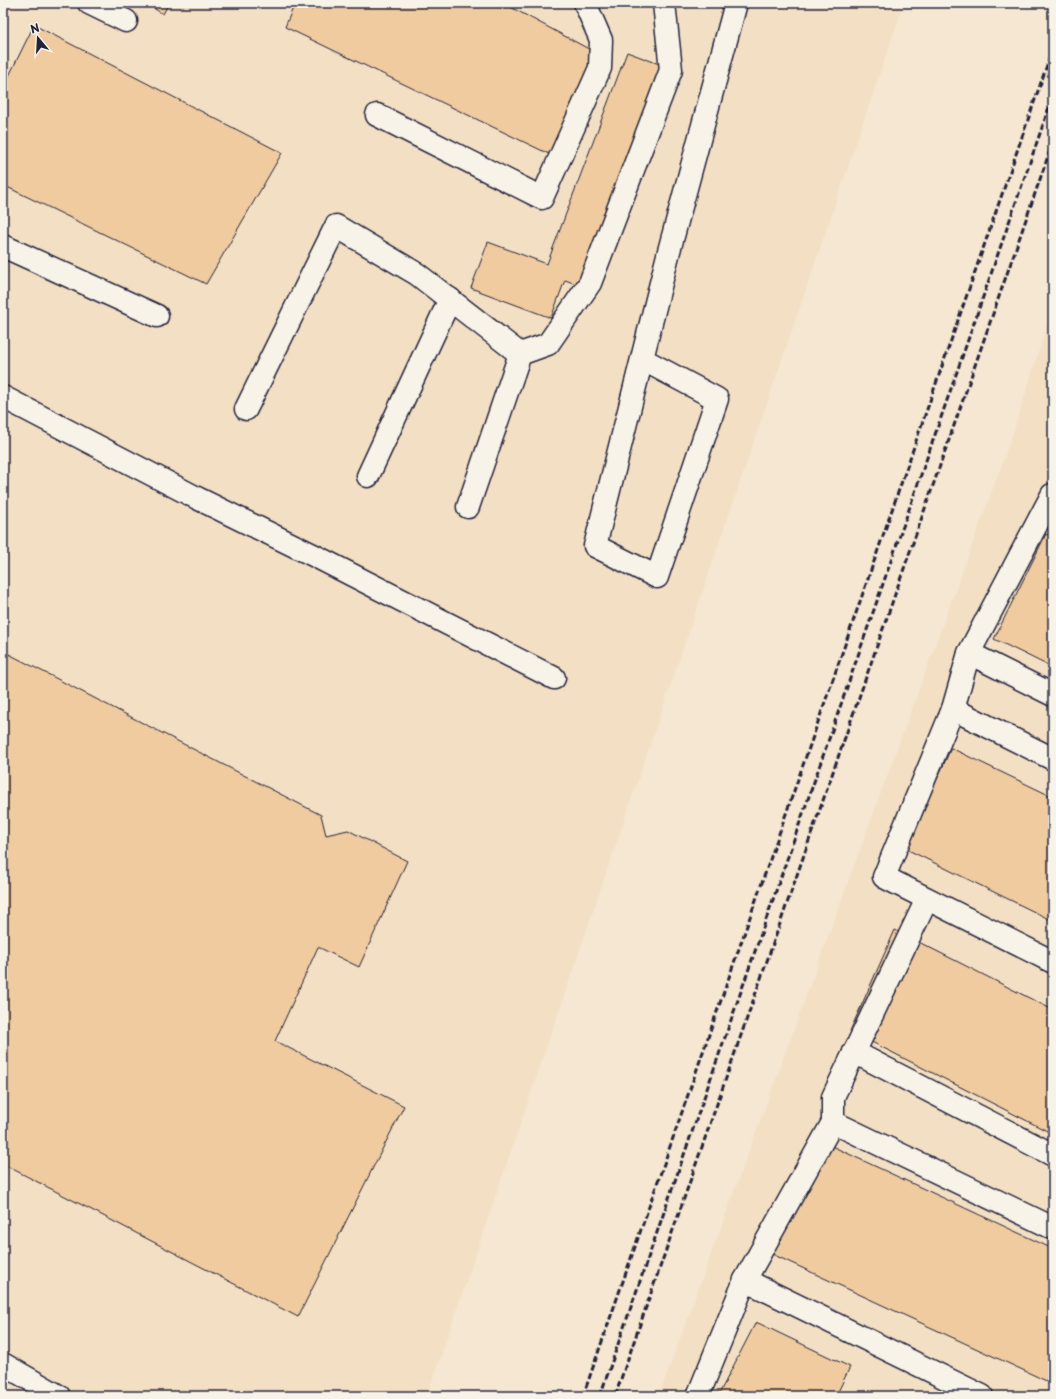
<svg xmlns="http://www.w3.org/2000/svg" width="1056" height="1399" font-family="'Playpen Sans',sans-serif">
  <rect width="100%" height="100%" fill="#f5e7d2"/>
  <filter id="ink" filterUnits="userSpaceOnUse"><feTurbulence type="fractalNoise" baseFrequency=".025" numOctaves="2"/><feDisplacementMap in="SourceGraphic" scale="8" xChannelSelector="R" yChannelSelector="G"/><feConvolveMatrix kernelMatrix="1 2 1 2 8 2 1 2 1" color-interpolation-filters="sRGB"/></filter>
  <g filter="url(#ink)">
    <!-- built -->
    <g fill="#f3dfc3">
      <path d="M3 3H904L427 1396H3Z"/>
      <path d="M1053 306V1396H659L1013 434Z"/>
    </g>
    <!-- building -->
    <g fill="#efcb9f" stroke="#22223b">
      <path d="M145 3H169L163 14Z"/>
      <path d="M295 3H503L600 55 549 154 285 27Z"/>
      <path d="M34 25 282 153 206 284 3 185V88Z"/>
      <path d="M627 52 662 65 579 285 565 280 551 318 471 288 488 242 547 264Z"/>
      <path d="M1046 534 1053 537V668L994 639Z"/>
      <path d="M3 651 321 815 326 835 348 830 407 861 359 967 318 947 275 1041 404 1106 298 1317 3 1164Z"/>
      <path d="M951 748 1053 797V921L906 849Z"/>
      <path d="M895 930 1053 1010V1134L850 1031Z"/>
      <path d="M823 1142 1053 1249V1384L772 1254Z"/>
      <path d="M756 1322 850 1367 836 1396H718Z"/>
    </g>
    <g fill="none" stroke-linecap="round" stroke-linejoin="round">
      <!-- minor casing -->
      <g stroke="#22223b" stroke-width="25">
        <g id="minor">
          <path d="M89 3 126 21"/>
          <path d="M377 115 542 198 600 68 601 40 585 3"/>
          <path d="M3 246 157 316"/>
          <path d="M642 359 717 399 657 577 595 546 669 251 736 3"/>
          <path d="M3 397 197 498 313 555 554 678"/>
          <path d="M246 409 336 226 417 274 520 354 548 344 590 283 671 70 664 3"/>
          <path d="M368 476 450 299"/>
          <path d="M468 507 520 354"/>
          <path d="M969 653 1053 695"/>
          <path d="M953 709 969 653 1052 495 1053 496"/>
          <path d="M1053 759 953 709 884 877 1053 962"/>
          <path d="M854 1052 1053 1155"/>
          <path d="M833 1122 1053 1228"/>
          <path d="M745 1280 982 1396"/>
          <path d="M3 1364 59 1396"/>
          <path d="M698 1396 745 1280 833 1122V1097L927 899"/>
        </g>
      </g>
      <!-- minor -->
      <use href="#minor" stroke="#f7f3e8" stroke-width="22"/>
      <!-- rail -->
      <g stroke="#22223b" stroke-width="3" stroke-dasharray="6 3" stroke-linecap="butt">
        <path d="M583 1396 1053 48"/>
        <path d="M600 1396 1053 96"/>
        <path d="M615 1396 1053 142"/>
      </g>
    </g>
  </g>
  <!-- margin -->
  <rect width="1056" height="1399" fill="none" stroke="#f7f3e8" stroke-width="16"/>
  <rect x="8" y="8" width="1040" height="1383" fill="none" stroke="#22223b" stroke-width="1.5" filter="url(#ink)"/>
  <!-- north arrow -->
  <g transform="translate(38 38) rotate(342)" stroke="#f7f3e8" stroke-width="3" paint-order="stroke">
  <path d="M0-3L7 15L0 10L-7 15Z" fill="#22223b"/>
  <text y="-6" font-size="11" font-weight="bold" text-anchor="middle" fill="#22223b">N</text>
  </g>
</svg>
